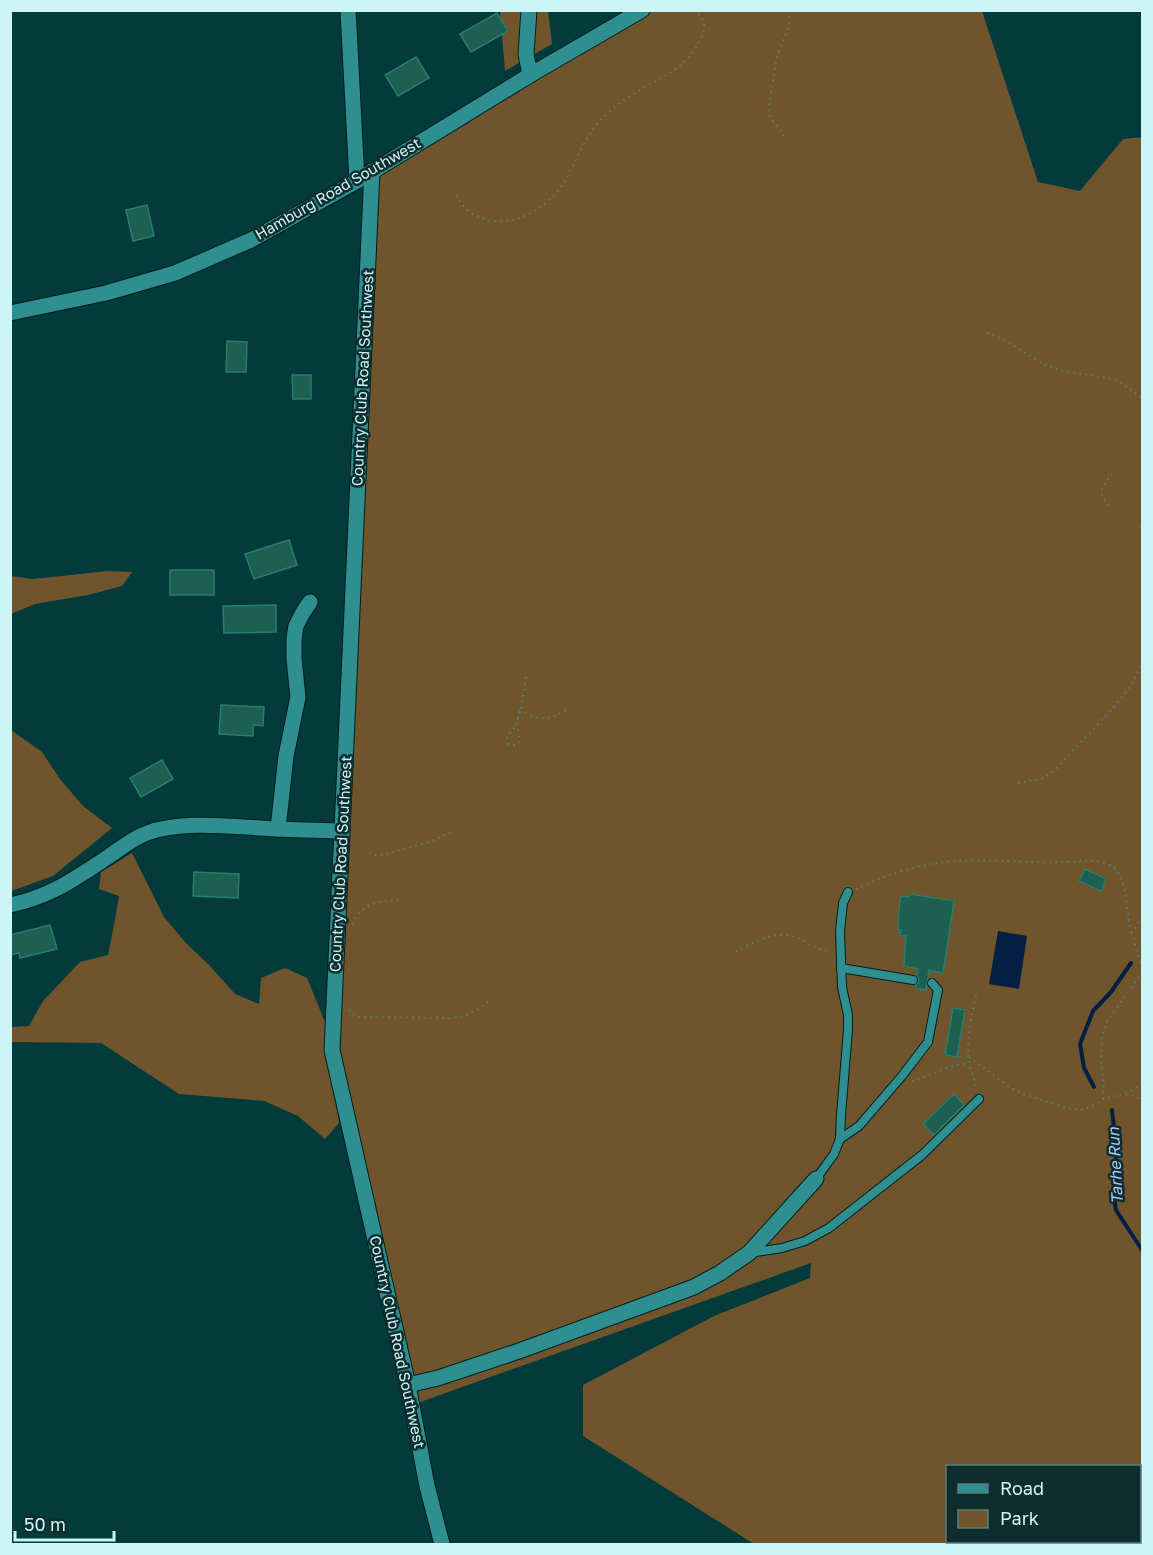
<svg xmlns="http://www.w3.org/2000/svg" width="1153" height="1555" font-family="'Golos Text',sans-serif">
  <rect width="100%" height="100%" fill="#033a3b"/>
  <!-- green -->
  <g fill="#6f542c" fill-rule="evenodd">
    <path d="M642 10 982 11 1038 182 1080 191 1123 139 1142 137V1544H754L583 1436V1385L714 1316 810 1278 811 1263 412 1405 332 1050 372 171ZM948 1466H1140V1542H948Z"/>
    <path d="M500 11H548L552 44 505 71Z"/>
    <path d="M108 571 132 572 122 586 88 595 35 604 11 614V576L33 579Z"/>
    <path d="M11 730 42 752 60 779 83 806 112 828 53 876 11 891Z"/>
    <path d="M132 853 164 917 186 943 209 965 235 994 259 1004 261 978 285 968 307 978 325 1022 339 1123 325 1139 298 1116 264 1101 179 1094 101 1043 11 1042V1027L29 1026 43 1001 80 962 108 955 115 920 119 896 99 889 101 872Z"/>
  </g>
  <!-- water -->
  <path fill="#031f44" d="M998 931 1027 936 1019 989 989 984Z"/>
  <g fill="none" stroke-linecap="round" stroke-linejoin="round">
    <!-- stream -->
    <g stroke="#031f44" stroke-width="4">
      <path d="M1094 1087 1084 1068 1080 1044 1093 1011 1111 992 1131 963"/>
      <path d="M1112 1110 1116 1145V1182L1114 1196 1116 1210 1142 1250"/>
    </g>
  </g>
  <!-- building -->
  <g fill="#1d5f51" stroke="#267e6c" stroke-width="1.5">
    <path d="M497 13 508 31 471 52 460 34Z"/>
    <path d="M416 57 429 78 398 96 385 75Z"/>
    <path d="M147 205 154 236 133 241 126 210Z"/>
    <path d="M227 341 247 342 246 372H226Z"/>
    <path d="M292 375H311V399H293Z"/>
    <path d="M289 540 297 565 254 579 245 554Z"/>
    <rect x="170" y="570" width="44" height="25"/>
    <path d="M276 605V632L224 633 223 606Z"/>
    <path d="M221 705 264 707 263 726 253 725V736L219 734Z"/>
    <path d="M162 760 173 779 141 797 130 778Z"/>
    <path d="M1085 869 1106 879 1101 891 1079 881Z"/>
    <path d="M194 872 239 874 238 898 193 896Z"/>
    <path d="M910 894 954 901 943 973 929 970 926 990 915 988 919 980 917 976 918 969 904 966 906 936H900L901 930H898L899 910 901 896 909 897Z"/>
    <path d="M50 925 57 949 20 958 19 953 10 955V935Z"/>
    <path d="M953 1008 965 1010 957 1057 945 1055Z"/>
    <path d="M954 1094 964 1105 934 1135 923 1124Z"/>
  </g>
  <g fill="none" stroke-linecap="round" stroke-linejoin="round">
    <!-- service casing -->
    <g stroke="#021f1f" stroke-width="10">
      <g id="service">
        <path d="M841 968 913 980"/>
        <path d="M840 1139 859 1126 902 1076 928 1042 938 990 932 983"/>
        <path d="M816 1179 834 1154 840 1139 841 1115 848 1030V1015L842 987 840 931 843 903 848 892"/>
        <path d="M750 1253 782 1248 805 1241 829 1228 922 1155 979 1099"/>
      </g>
    </g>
    <!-- minor casing -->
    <g stroke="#021f1f" stroke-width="17">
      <g id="minor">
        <path d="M348 10 357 181"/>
        <path d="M529 10 526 54 530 75"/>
        <path d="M372 171 332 1050 408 1385 427 1486 442 1544"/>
        <path d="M278 829 286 756 298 697 294 659V639L296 626 302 614 310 602"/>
        <path d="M10 905C50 897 74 879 108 857 120 849 133 838 147 833 180 821 225 826 260 828 287 830 315 830 342 831"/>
        <path d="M408 1385 438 1378 519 1351 694 1287 720 1273 749 1253 816 1179"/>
      </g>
    </g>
    <!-- tertiary casing -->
    <g stroke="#021f1f" stroke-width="17">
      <path id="tertiary" d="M10 313 106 293 175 273 251 240 357 181 530 75 642 10"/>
    </g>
    <!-- path -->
    <g stroke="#4d8080" stroke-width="2" stroke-dasharray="1.5 4.5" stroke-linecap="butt">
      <path d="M784 136C780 127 771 122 768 112L777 56 789 26 790 10"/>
      <path d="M457 195C462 209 473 216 488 220 517 227 550 206 565 181 578 159 584 136 603 118 615 106 629 96 643 88 665 75 683 69 697 46 705 31 709 20 693 10"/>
      <path d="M987 333C1010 340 1028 357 1050 367 1066 373 1094 375 1111 379L1120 382 1142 398"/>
      <path d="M1109 505 1105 502 1101 492 1106 481 1114 472"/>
      <path d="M1139 526 1142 527"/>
      <path d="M526 677 521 707 516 725C519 733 525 749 508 744L507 737 516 725 521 707C534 723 550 720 566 710"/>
      <path d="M1018 783 1041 779 1052 773 1114 707 1130 687 1142 664"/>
      <path d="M369 853 375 855H383L432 841 451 832"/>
      <path d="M856 889C881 877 910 867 938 863 972 858 1005 862 1038 862 1051 863 1063 862 1075 862 1081 861 1087 860 1093 861 1100 861 1109 864 1114 868 1129 882 1125 915 1132 933"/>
      <path d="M1142 917 1132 933 1142 969"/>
      <path d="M352 924C364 901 379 901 403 900"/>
      <path d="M736 952C753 942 775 930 795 937 810 942 812 950 831 951"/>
      <path d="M976 996C971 1018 966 1040 969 1063 971 1072 975 1081 977 1090"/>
      <path d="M349 1010 353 1014 358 1017 452 1018C467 1016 477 1011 489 1001"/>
      <path d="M969 1057 1008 1086 1023 1094 1067 1108 1081 1110 1091 1107 1103 1099 1124 1094 1142 1085"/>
      <path d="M912 1081C932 1076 949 1063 969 1064"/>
      <path d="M1126 1095 1134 1096 1142 1100"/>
      <path d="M1103 1099 1104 1087 1101 1062 1102 1035 1106 1023 1142 972"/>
    </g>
    <!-- service -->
    <use href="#service" stroke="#2f8f90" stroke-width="8"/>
    <!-- minor -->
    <use href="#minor" stroke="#2f8f90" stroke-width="15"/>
    <!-- tertiary -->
    <use href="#tertiary" stroke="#2f8f90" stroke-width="15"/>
  </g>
  <g text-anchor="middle" stroke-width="5" stroke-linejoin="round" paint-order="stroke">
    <!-- street labels -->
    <g font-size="15" fill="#ccf6f6" stroke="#102d2e">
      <text transform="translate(338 189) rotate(-30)" y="5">Hamburg Road Southwest</text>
      <text transform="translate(363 378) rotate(-87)" y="5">Country Club Road Southwest</text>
      <text transform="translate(341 864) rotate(-87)" y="5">Country Club Road Southwest</text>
      <text transform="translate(397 1342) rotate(78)" y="5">Country Club Road Southwest</text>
    </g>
    <!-- water labels -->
    <g font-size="16" font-style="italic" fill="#a8caf9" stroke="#102d2e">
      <text transform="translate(1115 1166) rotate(-93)" y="6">Tarhe Run</text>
    </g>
  </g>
  <!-- border -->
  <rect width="1153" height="1555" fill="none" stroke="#ccf6f6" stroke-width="24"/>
  <!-- legend -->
  <rect x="946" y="1465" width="195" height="78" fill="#102d2e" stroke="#5b7d7e" stroke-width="1.5"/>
  <rect x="958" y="1484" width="30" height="9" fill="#2f8f90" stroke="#5b7d7e" stroke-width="1.5"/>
  <text x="1000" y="1495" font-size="18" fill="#ccf6f6">Road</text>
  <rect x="958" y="1510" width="30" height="18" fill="#6f542c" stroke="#5b7d7e" stroke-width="1.5"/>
  <text x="1000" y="1525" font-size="18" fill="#ccf6f6">Park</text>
  <!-- scale -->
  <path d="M15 1531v9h99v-9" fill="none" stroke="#ccf6f6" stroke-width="3"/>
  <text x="24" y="1531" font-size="18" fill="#ccf6f6" stroke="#102d2e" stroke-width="4.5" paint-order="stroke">50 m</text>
</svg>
